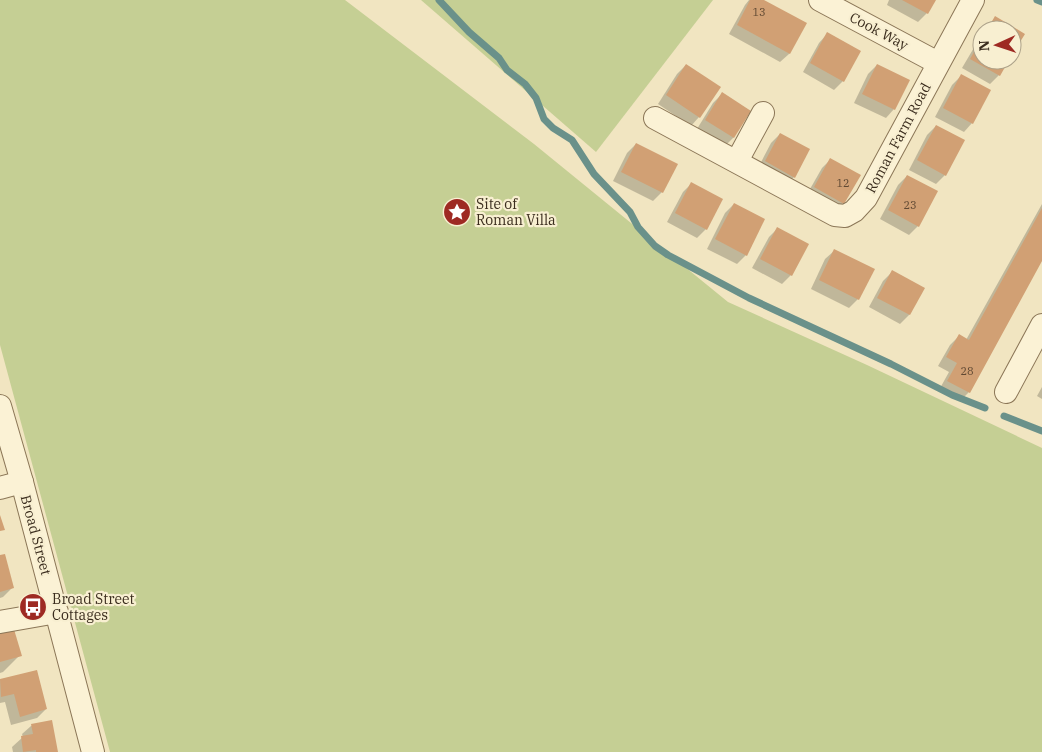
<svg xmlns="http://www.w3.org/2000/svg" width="1042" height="752" font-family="'IBM Plex Serif',serif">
  <rect width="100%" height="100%" fill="#f1e5c1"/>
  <!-- green -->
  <g fill="#c5cf94">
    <path d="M0 0H345L534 144 728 302 867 365 1042 448V752H110L0 345Z"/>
    <path d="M421 0H713L596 152Z"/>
  </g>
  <!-- shadow -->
  <g fill="#0003">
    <path d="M749 0H761L805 24 789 54 780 62 729 34 745 5Z"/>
    <path d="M889 0H934L927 13 918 22 887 5Z"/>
    <path d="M995 18 1023 34 1012 53V30H984Z"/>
    <path d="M827 34 843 81 834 90 803 72 819 43Z"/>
    <path d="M982 34V60H1008L999 75 990 84 962 68Z"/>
    <path d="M686 65 699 117 691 126 658 104 677 74Z"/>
    <path d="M877 65 894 109 886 118 854 103 868 74Z"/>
    <path d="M961 76 972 123 964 132 935 117 952 85Z"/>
    <path d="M722 94 750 111 733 138 724 147 697 129 713 103Z"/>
    <path d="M936 126 945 175 936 184 909 170 927 135Z"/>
    <path d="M780 134 794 177 786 186 757 170 771 143Z"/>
    <path d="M636 144 662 192 653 201 613 181 627 153Z"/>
    <path d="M831 159 843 203 834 212 806 196 822 168Z"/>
    <path d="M907 176 918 226 909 235 880 219 898 185Z"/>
    <path d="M692 183 706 229 697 238 667 222 683 192Z"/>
    <path d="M734 204 746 255 737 264 707 249 725 213Z"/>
    <path d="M1042 204V257L969 392 960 401 939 390 949 372 938 366 950 345 959 336 966 340Z"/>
    <path d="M778 228 791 275 782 284 752 268 769 237Z"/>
    <path d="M834 251 858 299 849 308 811 289 825 259Z"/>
    <path d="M892 272 923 289 909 315 900 324 869 307 883 281Z"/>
    <path d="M1042 387V399L1037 396Z"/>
    <path d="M0 557 12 588 3 597 0 598Z"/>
    <path d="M0 631 20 655 3 672 0 673Z"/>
    <path d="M36 671 46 709 37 718 11 725 5 702 0 703V680Z"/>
    <path d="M51 722 57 752H13L12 747 23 737 22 734 31 726Z"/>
  </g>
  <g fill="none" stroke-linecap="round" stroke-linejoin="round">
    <!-- stream -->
    <g stroke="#6a918a" stroke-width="7">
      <path d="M439 0 469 32 499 58 507 70 525 84 536 98 544 119 553 128 572 140 594 174 630 212 638 227 655 246 668 255 749 298 891 364 952 395 985 408"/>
      <path d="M1037 0 1042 2"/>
      <path d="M1004 416 1042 431"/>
    </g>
  </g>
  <!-- building -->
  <g fill="#d1a074">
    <path d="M750 0H764L807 23 790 54 737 25Z"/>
    <path d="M902 0H936L928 14Z"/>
    <path d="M995 16 1025 34 1012 55V30H987Z"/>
    <path d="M827 32 861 51 844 82 810 63Z"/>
    <path d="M982 38V60H1009L1000 76 970 59Z"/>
    <path d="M686 64 721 87 700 118 666 95Z"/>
    <path d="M877 64 910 80 895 110 862 94Z"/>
    <path d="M961 74 991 90 973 124 943 108Z"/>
    <path d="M722 92 751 111 734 138 705 120Z"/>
    <path d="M936 125 965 140 946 176 917 160Z"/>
    <path d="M780 133 810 149 795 178 765 161Z"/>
    <path d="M636 143 678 164 663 193 621 172Z"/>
    <path d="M830 158 861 175 844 204 814 187Z"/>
    <path d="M907 175 938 191 919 227 888 210Z"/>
    <path d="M691 182 723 199 707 230 675 213Z"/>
    <path d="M734 203 765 219 747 256 715 239Z"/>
    <path d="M1042 208V261L970 393 947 381 957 363 946 357 959 334 969 340Z"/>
    <path d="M777 227 809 244 792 276 760 259Z"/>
    <path d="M834 249 875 269 859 300 819 280Z"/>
    <path d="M892 270 925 288 910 315 877 298Z"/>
    <path d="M0 515 5 530 0 531Z"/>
    <path d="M5 554 14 588 0 592V555Z"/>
    <path d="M13 626 22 656 0 662V630Z"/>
    <path d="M37 670 47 709 20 717 14 694 1 697 0 679Z"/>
    <path d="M52 720 58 752H36V750L23 752 21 736 33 734 31 724Z"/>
  </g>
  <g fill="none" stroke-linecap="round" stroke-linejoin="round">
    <!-- minor casing -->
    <g stroke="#8b7657" stroke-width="24">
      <g id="minor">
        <path d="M820 0 938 63"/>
        <path d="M655 118 835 215 845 216 854 211 866 198 973 0"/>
        <path d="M737 161 763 113"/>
        <path d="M1006 392 1042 325"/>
        <path d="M0 406 22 482 93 752"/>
        <path d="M0 488 22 482"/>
        <path d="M0 622 57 612"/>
      </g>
    </g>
    <!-- minor -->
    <use href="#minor" stroke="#fbf2d5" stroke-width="22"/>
  </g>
  <!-- icons -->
  <defs>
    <g id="sight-disc" transform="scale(1.4375)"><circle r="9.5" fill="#9e2a23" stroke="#f8efd1"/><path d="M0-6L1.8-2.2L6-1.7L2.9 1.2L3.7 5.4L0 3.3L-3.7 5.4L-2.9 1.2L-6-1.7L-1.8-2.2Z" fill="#fff"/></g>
    <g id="bus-disc" transform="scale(1.4375)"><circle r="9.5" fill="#9e2a23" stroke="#f8efd1"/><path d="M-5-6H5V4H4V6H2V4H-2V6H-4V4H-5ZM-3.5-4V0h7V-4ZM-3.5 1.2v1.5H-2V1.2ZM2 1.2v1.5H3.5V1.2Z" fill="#fff"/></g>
  </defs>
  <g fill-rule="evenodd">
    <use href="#sight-disc" x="457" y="212"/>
    <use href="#bus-disc" x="33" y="607"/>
  </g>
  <g text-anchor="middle" stroke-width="4.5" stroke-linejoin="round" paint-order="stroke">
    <!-- number labels -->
    <g font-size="11" fill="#604933">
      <text x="759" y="16">13</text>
      <text x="843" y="187">12</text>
      <text x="910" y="209">23</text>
      <text x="967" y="375">28</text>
    </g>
    <!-- street labels -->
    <g font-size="14" fill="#3a2c1d" stroke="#f8efd1">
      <text transform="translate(879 31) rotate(28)" y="5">Cook Way</text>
      <text transform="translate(898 138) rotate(-62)" y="5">Roman Farm Road</text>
      <text transform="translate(36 535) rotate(75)" y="5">Broad Street</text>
    </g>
    <!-- poi labels -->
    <g font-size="14" fill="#3a2c1d" stroke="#f8efd1" text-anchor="start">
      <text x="476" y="209">Site of<tspan x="476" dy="16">Roman Villa</tspan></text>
      <text x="52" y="604">Broad Street<tspan x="52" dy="16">Cottages</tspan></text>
    </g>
  </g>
  <!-- north arrow -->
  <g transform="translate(997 45) rotate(267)"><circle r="24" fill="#f8efd1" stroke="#aca189"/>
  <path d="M0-4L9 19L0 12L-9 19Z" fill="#9e2a23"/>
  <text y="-8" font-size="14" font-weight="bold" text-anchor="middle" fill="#3a2c1d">N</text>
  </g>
</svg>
